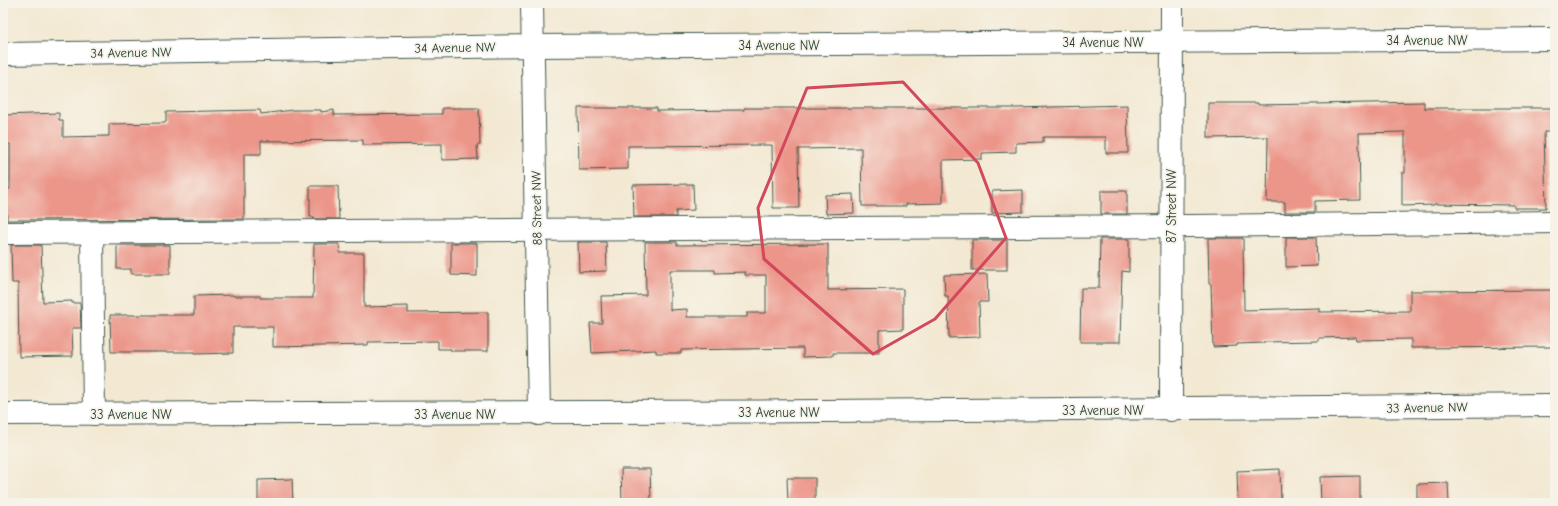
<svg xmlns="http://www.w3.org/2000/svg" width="1558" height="506" font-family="'Comic Neue',sans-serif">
  <rect width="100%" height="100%" fill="#f7f3e8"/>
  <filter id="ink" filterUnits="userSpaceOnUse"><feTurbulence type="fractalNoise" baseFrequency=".025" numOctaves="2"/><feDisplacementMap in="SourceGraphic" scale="8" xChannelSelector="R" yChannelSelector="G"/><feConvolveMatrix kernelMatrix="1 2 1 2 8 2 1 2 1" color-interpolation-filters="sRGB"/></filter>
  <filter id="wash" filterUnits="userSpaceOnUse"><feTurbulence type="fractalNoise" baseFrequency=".012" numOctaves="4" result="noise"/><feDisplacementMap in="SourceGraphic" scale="16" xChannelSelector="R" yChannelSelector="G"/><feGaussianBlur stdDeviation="0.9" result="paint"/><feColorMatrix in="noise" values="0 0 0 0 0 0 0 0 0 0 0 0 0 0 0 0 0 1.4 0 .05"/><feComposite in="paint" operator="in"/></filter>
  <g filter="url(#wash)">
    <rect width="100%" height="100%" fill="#f3e9d3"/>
    <g id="blocks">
      <!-- building -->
      <g fill="#ec9589" fill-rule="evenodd">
        <path d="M1424 102V108H1555V132H1544L1546 208H1514V205L1434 204V205L1402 206V173H1405V132L1359 133 1360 200 1315 201V212H1285V202H1267L1268 137 1208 138V103H1258V105Z"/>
        <path d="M1127 105 1128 153H1106V137H1043V142L1016 143V152L982 153V159L943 160V203L906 204V206H862L861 148 798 149 799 208H773L772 145 628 146V169L579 170 578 108H657V111L744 110V108H1016Z"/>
        <path d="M442 108H479L480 145H477L478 159 442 160V144L363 145V140L261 141V154H244V219L7 220 6 189H10V144H3V115L59 113V120H63V137L109 136V124L164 123 166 122V112L260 110 261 114 293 110H321V112L334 110V115L442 114Z"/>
        <path d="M693 184 694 210 676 211V217H634L633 185Z"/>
        <path d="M310 186H338L339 219H314V217H310Z"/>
        <path d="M1023 190V212L992 213V191Z"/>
        <rect x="1101" y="191" width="26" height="23"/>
        <path d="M853 194 854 213 826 214 825 195Z"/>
        <path d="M1286 237H1316L1317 266 1286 267Z"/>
        <path d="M1208 238H1243L1244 310 1319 308V312L1410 311V291L1555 290V347L1411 348V339L1356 340 1355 337 1319 338V341L1263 342V343L1237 344V346L1213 347 1211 284H1209Z"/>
        <path d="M1100 239H1129V272L1122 271 1120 342H1080L1081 288H1099Z"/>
        <rect x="972" y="240" width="35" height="30"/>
        <path d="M578 242H606L607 271 579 272Z"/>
        <path d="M645 242H677V245L828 244V290L903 289V329L879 330V353H833V356L803 357V348L681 350V353H656V350L592 353 590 323H602L601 296 646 295ZM670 270H715V273L745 272V275H766V313H747V317H687V309L670 310Z"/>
        <path d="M451 243H477V276L451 275Z"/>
        <path d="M314 244H339L340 253H364V307L408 306V313L488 312V351H451V349H438V341L368 342V345L273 347V327H233V353L194 354V352H111L110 315H194V296L233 295V296H260V298H313Z"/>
        <path d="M11 245H41L43 302 72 301V303H80L81 328H72L73 356 19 357 18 283H12Z"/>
        <path d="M117 245H170V274H131V269H117Z"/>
        <path d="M987 274 988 302H979L980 337 949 338 948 296H945L944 275Z"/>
        <path d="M621 469H650L651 499H648V503H622Z"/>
        <path d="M1280 469 1281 503H1238L1237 471Z"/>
        <path d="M1360 476V503H1321L1320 477Z"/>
        <path d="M787 478H815V503H788Z"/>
        <path d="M292 479 293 503H258V480Z"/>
        <path d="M1448 483 1449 503H1417V484Z"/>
      </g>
    </g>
  </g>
  <g filter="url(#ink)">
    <use href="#blocks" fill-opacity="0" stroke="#3f574c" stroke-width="1"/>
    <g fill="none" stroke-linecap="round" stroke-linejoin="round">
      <!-- minor casing -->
      <g stroke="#3f574c" stroke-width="24">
        <g id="minor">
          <path d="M532 3 539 414"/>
          <path d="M3 54 533 46 1555 39"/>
          <path d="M3 233 1192 226 1555 222"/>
          <path d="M92 233 94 414"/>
          <path d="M1171 410 1172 3"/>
          <path d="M3 414C520 413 1038 411 1555 405"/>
        </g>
      </g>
      <!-- minor -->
      <use href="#minor" stroke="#fff" stroke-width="22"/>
    </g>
  </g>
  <!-- marked area -->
  <path fill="none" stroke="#d1495b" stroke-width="3" stroke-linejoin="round" d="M903 82 978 163 1006 238 935 319 873 354 764 259 758 208 807 88Z"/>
  <g text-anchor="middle" stroke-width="3.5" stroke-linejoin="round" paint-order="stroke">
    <!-- street labels -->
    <g font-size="13" fill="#1f3d34" stroke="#f7f3e8">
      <text x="1427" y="45">34 Avenue NW</text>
      <text x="1103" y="47">34 Avenue NW</text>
      <text x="779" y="50">34 Avenue NW</text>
      <text transform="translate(455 47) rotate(-1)" y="5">34 Avenue NW</text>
      <text transform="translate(131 52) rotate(-1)" y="5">34 Avenue NW</text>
      <text transform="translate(1171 206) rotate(-90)" y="5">87 Street NW</text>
      <text transform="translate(536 208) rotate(-91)" y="5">88 Street NW</text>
      <text transform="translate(1427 407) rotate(-1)" y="5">33 Avenue NW</text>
      <text x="1103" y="415">33 Avenue NW</text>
      <text x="779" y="417">33 Avenue NW</text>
      <text x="131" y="419">33 Avenue NW</text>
      <text x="455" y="419">33 Avenue NW</text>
    </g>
  </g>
  <!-- margin -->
  <rect width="1558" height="506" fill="none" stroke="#f7f3e8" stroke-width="16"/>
</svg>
